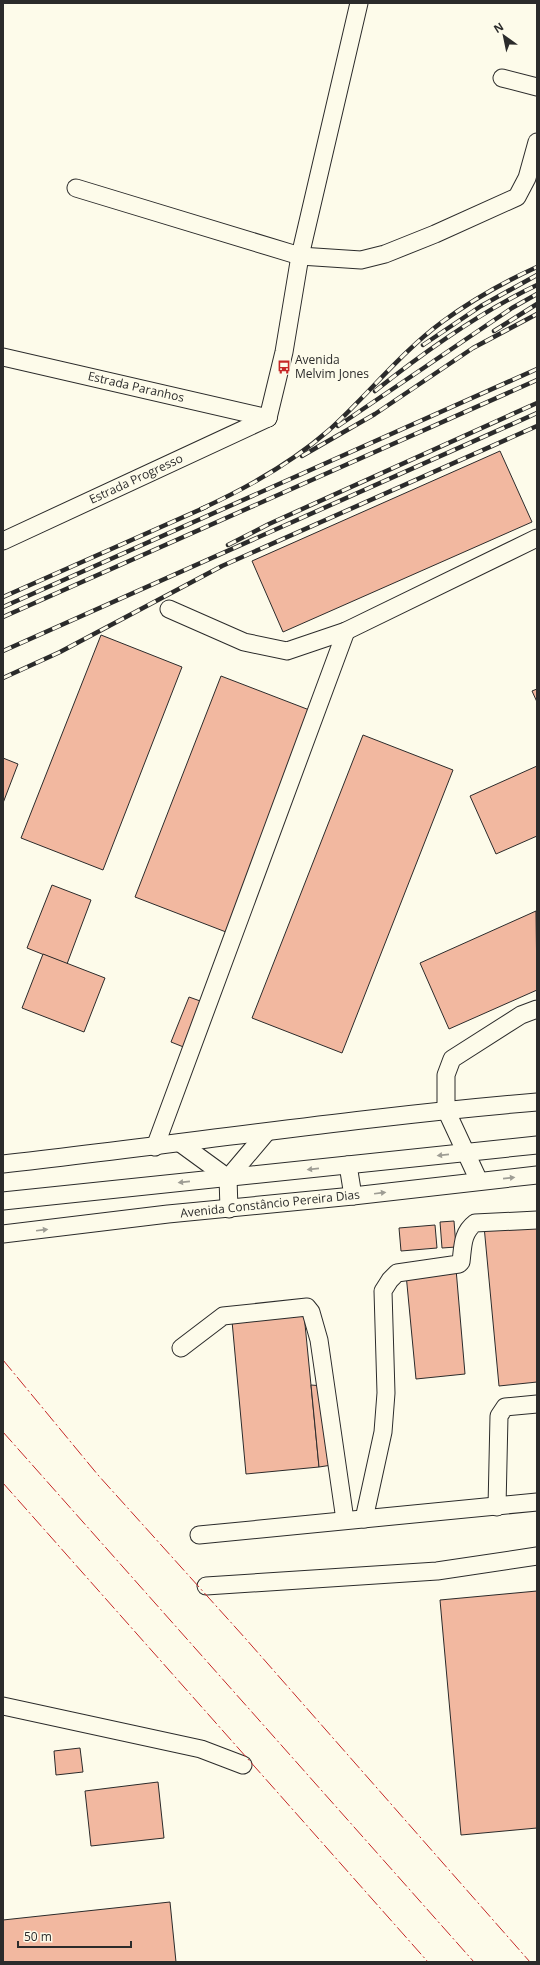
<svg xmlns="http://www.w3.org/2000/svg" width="540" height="1965" font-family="'Open Sans',sans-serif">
  <rect width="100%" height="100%" fill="#fdfbea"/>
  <!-- building -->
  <g fill="#f2b8a0" stroke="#2b2b2b">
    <path d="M500 451 532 522 283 632 252 561Z"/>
    <path d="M101 635 182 667 103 870 21 838Z"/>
    <path d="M221 676 312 711 226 932 135 897Z"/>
    <path d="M537 689V702L532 691Z"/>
    <path d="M363 735 453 770 342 1053 252 1018Z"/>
    <path d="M3 758 18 764 3 803Z"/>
    <path d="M537 766V836L496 854 470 796Z"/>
    <path d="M52 885 91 900 67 964 27 948Z"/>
    <path d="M536 911 537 990 449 1029 420 963Z"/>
    <path d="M43 954 105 978 84 1032 22 1008Z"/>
    <path d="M189 997 203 1002 186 1048 171 1042Z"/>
    <path d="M454 1221 456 1247 442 1248 440 1222Z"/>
    <path d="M537 1224V1382L499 1386 484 1226Z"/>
    <path d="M435 1225 437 1248 401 1251 399 1228Z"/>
    <path d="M456 1269 465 1374 416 1379 406 1274Z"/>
    <path d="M304 1314 319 1467 246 1474 232 1321Z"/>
    <path d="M311 1385 323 1386 332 1465 319 1467Z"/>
    <path d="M537 1591V1828L461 1835 440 1600Z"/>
    <path d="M80 1748 83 1772 56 1775 54 1751Z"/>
    <path d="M158 1782 164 1838 91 1846 85 1791Z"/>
    <path d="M170 1902 176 1962H3V1920Z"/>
  </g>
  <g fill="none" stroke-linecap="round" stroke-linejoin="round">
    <!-- minor casing -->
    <g stroke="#2b2b2b" stroke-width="19">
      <g id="minor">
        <path d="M502 78 537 87"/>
        <path d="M76 188 300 256 361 260 385 254 435 234 517 197 527 178 537 142"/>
        <path d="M3 357 268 418"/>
        <path d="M268 418 284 352 300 256 359 3"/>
        <path d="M3 541 268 418"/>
        <path d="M169 609 244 642 287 651 346 631 537 538"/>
        <path d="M180 1143 228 1178"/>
        <path d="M155 1147 346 631"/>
        <path d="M3 1164C181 1144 359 1117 537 1102"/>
        <path d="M348 1165 353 1196"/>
        <path d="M479 1181 446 1110V1075L452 1059 521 1015 537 1009"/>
        <path d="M3 1201 537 1145"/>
        <path d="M229 1209 228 1178 266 1133"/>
        <path d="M3 1234 168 1214 353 1196 537 1175"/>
        <path d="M181 1348 223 1316 307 1307 311 1312 319 1340 345 1520"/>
        <path d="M497 1507 499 1416 505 1407 537 1404"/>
        <path d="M364 1519 383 1432 386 1393 383 1291 390 1280 397 1273 459 1264 461 1262C463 1246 462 1233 475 1223L537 1220"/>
        <path d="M199 1535 537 1502"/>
        <path d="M206 1586 437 1571 537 1556"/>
        <path d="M3 1706 201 1749 243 1765"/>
      </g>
    </g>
    <!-- minor -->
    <use href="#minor" stroke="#fdfbea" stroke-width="17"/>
    <!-- rail casing -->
    <g stroke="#2b2b2b" stroke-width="4.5">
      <g id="rail">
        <path d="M494 331 537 304"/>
        <path d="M423 345 481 306 537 275"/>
        <path d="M375 391C423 353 482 311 537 285"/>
        <path d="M338 426 512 308 537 294"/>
        <path d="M302 456 375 414 473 348 537 314"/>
        <path d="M201 509C247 488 290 464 328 431 367 396 400 353 442 322 472 300 504 282 537 267"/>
        <path d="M228 545 269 524 537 403"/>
        <path d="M3 597 206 507"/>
        <path d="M3 607 537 369"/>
        <path d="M3 617 537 380"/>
        <path d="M3 651 537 413"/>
        <path d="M3 678 60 652 222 566 537 426"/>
      </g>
    </g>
    <!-- rail -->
    <use href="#rail" stroke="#fdfbea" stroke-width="3" stroke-dasharray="9" stroke-linecap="butt"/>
    <!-- power -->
    <g stroke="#c62828" stroke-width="1" stroke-dasharray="14 3 2 3" stroke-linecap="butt">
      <path d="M3 1360 98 1475 245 1638 530 1962"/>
      <path d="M3 1432 474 1962"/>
      <path d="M3 1483 428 1962"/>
    </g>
  </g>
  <!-- one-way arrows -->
  <defs><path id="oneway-solid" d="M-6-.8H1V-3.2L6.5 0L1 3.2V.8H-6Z"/></defs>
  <g fill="#9e9d94">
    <use href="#oneway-solid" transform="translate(443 1155) rotate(174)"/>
    <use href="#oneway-solid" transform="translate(313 1169) rotate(174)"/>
    <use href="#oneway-solid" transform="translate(509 1178) rotate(-6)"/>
    <use href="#oneway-solid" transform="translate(184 1182) rotate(174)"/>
    <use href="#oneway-solid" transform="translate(380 1193) rotate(-7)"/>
    <use href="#oneway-solid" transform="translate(42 1230) rotate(-7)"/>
  </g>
  <!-- icons -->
  <defs>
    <g id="bus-bare" transform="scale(1.08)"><path d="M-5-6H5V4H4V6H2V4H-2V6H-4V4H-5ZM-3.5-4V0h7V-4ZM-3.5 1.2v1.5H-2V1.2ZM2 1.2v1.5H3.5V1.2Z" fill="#c62828" stroke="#fdfbea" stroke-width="2.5" paint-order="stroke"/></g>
  </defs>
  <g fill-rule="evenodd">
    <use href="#bus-bare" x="284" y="367"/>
  </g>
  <g text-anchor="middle" stroke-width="3" stroke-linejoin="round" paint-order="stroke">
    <!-- poi labels -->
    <g font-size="12" fill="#2b2b2b" stroke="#fdfbea" text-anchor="start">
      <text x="295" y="364">Avenida<tspan x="295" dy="14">Melvim Jones</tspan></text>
    </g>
    <!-- street labels -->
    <g font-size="12" fill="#2b2b2b" stroke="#fdfbea">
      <text transform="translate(136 387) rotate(13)" y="4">Estrada Paranhos</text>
      <text transform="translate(136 479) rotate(-25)" y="4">Estrada Progresso</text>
      <text transform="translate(270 1204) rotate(-6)" y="4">Avenida Constâncio Pereira Dias</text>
    </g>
  </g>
  <!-- border -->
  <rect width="540" height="1965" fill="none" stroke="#2b2b2b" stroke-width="8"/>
  <!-- north arrow -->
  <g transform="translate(504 36) rotate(327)" stroke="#fdfbea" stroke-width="3" paint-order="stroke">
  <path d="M0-3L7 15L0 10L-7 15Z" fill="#2b2b2b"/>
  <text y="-6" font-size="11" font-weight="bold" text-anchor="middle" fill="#2b2b2b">N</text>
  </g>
  <!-- scale -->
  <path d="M18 1941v6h113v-6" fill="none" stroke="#2b2b2b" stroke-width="2"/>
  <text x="24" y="1941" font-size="12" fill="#2b2b2b" stroke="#fdfbea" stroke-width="3" paint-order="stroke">50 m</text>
</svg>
